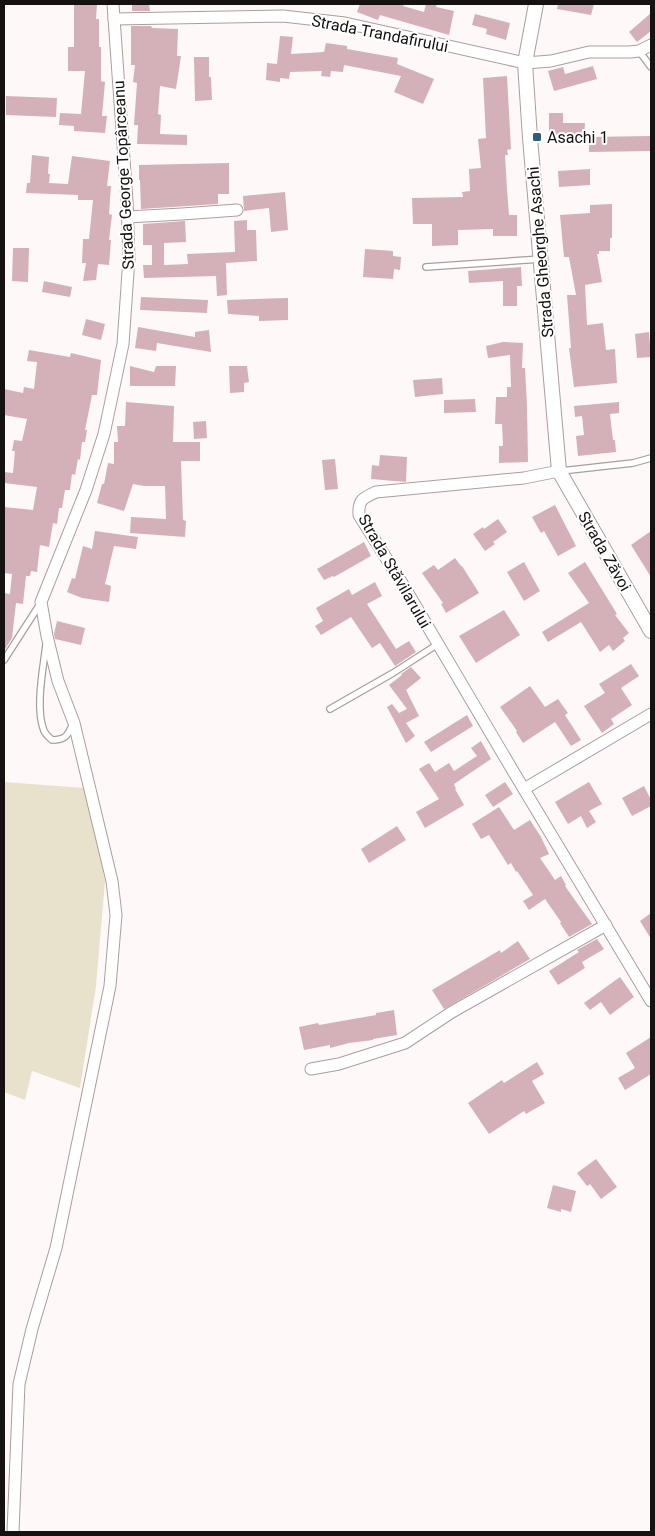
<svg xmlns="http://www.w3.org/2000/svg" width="655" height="1536" font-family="Roboto,sans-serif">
  <rect width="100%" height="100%" fill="#fef9f8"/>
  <!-- green -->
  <path fill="#e8e1cb" d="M4 782 85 788 105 881 96 986 80 1088 32 1071 25 1100 4 1092Z"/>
  <!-- building -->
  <g fill="#d4b0b9">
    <path d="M74 4H97L96 19H99V47H101V81L105 82 102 116H107L105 133 74 131V126L59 125 60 113 81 114 85 71H68V47H74Z"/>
    <path d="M132 4H149L150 11H132Z"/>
    <path d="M360 4H404L403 6 424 12 426 4H437L436 7 454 11 449 35 380 15 378 20 357 12Z"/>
    <path d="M558 4H594L591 15 557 9Z"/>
    <path d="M651 13V31L637 42 629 32Z"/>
    <path d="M475 14 510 23 506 40 486 34 487 29 472 25Z"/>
    <path d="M131 26H151L152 28 178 29 177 56H181L176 89 160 86 158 114 161 115 160 134 187 135V145L137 144 138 125H134L137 83 133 82 135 65H131Z"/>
    <path d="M280 36 293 37 291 54 324 52 326 43 347 46V49L398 58 397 64 434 79 423 104 394 92 401 76 344 65 343 72 331 71 330 77 321 76 322 71 290 72 289 79 280 78V82L266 80 267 63 277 64Z"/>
    <path d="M194 57H209V77H211L212 100 195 101Z"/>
    <path d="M593 66 597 79 554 91 548 71 563 67 565 74Z"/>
    <path d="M507 76 511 149 507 150 508 155H505L507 189 509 215H517V236H493V229L458 230V245L432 246V224H413L412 198 463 197 462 192 470 191 469 169 481 168 478 139 486 138 483 78Z"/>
    <path d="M6 96 57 98 56 117 6 115Z"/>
    <path d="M549 113H563V123H585L584 140H549Z"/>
    <path d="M651 136V151L589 152V137Z"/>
    <path d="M32 155 49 157 48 174H50L49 183 68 184 72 156 110 161 107 186H111L109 214 112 215 109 240H111L109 265 98 264 96 280 83 281 86 263H82L83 239H89L93 200H78V195L26 193 27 183H30Z"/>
    <path d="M229 163V194H218V204L141 209 140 180H139V165Z"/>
    <path d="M590 169V185L559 187 558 171Z"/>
    <path d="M285 192 288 230 271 232 269 208 244 211 243 196Z"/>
    <path d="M612 204V238H610V251H599V254H597L602 282 585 285 587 325 603 323 606 350 615 349 617 383 574 387 569 348H571L567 295H576L569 257H564L560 215 590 213V205Z"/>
    <path d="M247 220V230H256L257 261 226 263 227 295 217 296 216 276 144 278 143 265H152V245H143V224L185 221 186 242 164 243V265L188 264 187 254 235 252 234 221Z"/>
    <path d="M13 248H29L28 282 12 281Z"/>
    <path d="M365 249 393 251V256L401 257 400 270 394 269 393 279 363 277Z"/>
    <path d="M521 267 522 286H517V306H503V281L469 283 468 271Z"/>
    <path d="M44 281 72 287 70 297 42 292Z"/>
    <path d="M141 297 208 300 207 313 140 310Z"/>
    <path d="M288 298V320L259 321V316L228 314 227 300Z"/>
    <path d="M86 319 105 324 101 340 82 335Z"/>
    <path d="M138 327 195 337V332L209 330 211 352 157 343 156 351 135 348Z"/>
    <path d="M649 332 651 357 637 358 635 334Z"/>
    <path d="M503 342 523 343 522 368H525L527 405 528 462 499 463V446H503L502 424H495L496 397H507V387H511L510 355 488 358 486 346Z"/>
    <path d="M29 350 70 357 71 353 101 360 97 395H92L85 430H87L85 442H82L80 460 78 459 75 475 72 474 70 490H65L62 508H59L57 524 53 523 49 547 40 545 37 572 31 571 30 576H26L23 604 16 603 12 638 4 651V593L10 594 12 574 4 573V507L33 510 37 487 4 483V472L13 473 15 451H12L14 440 22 441 27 419 4 415V389L23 393 24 387 34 389 37 362 27 361Z"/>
    <path d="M130 366 154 372 156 366H176L175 386H130Z"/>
    <path d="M229 366H247L249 382 244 383V392L230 393Z"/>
    <path d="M442 378 443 394 415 397 413 380Z"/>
    <path d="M475 399 476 412 444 413V400Z"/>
    <path d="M126 402 174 406 173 442H200V461H181L183 520 186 521 185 537 130 533 131 517 166 519 165 486H144L133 484 124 511 97 503 102 484H104L108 463 114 464V442H118L117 426H125Z"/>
    <path d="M619 402V413L610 414 613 440H615L616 452 578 456 576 436 584 435 582 416 575 417 574 406Z"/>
    <path d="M206 421 207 438 194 439 193 422Z"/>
    <path d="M380 455 407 457 406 482 371 479 372 465 379 466Z"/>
    <path d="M335 459 338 489 325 490 322 460Z"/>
    <path d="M555 505 576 546 558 556 544 531 541 533 532 517Z"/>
    <path d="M498 519 507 532 493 542 495 544 485 551 473 534 483 527 484 529Z"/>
    <path d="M95 531 138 537 136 549 114 546 105 584 111 586 109 602 82 598 67 592 72 578 75 579 83 546 92 549Z"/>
    <path d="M651 531V577L631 545Z"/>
    <path d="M364 542 371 556 334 577 333 576 324 580 317 569Z"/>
    <path d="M455 558 461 566H462L479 593 446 613 441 604 443 603 422 573 434 565 438 570Z"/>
    <path d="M524 562 540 591 524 601 507 572Z"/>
    <path d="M585 562 617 614 615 615 629 633 623 638 625 641 613 651 609 645 600 652 581 622 548 642 542 632 589 603 568 573Z"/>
    <path d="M375 582 382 596 367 604 396 649 409 641 416 652 395 666 380 643 372 648 351 617 321 635 315 626 323 621 316 608 349 589 352 595Z"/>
    <path d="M504 610 520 635 476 663 459 636Z"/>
    <path d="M57 621 85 628 81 645 55 639 54 634Z"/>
    <path d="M631 664 639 676 621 688 632 705 611 719 614 724 602 733 584 706 605 693 599 684Z"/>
    <path d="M411 667 421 678 406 690 419 716 406 723 415 736 406 743 387 707 392 704 399 713 407 709 389 685 402 675 401 674Z"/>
    <path d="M530 686 545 707 558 699 568 713 565 715 581 740 571 746 555 722 523 743 516 732 517 731 500 707Z"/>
    <path d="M467 715 473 726 431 752 424 742Z"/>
    <path d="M481 741 491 759 454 784 456 789H455L464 805 425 828 416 812 439 799 419 769 429 763 435 772 449 763 454 771 477 756 471 748Z"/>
    <path d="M505 782 513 794 493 807 485 795Z"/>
    <path d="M589 782 602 804 589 811 596 822 587 828 581 816 568 824 555 802Z"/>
    <path d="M644 786 651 800V806L632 816 622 798Z"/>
    <path d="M499 807 514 830 530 820 541 837 549 854 540 858 555 880 561 876 566 885 565 886 592 924 569 937 560 923 561 922 545 899 529 910 523 901 533 895 517 871 516 872 511 863 508 865 489 835 481 839 472 824Z"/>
    <path d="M397 826 406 840 369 863 361 849Z"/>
    <path d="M651 913V939L640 921Z"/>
    <path d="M597 939 604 949 582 962 585 968 558 985 549 971 579 952 577 950Z"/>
    <path d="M518 941 530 959 444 1009 432 990 500 950 501 953Z"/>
    <path d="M620 977 634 997 610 1015 601 1002 590 1010 584 1003Z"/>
    <path d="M394 1010 397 1035 373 1039V1040L349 1043 330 1048V1045L304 1050 299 1027 318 1023 319 1025 376 1015V1013Z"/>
    <path d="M651 1037V1074L625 1090 618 1078 635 1068 626 1053Z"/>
    <path d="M537 1062 544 1074 532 1081 545 1103 526 1114 524 1111 489 1134 468 1103 502 1080 504 1083Z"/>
    <path d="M596 1159 617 1187 601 1199 590 1184 587 1186 577 1173Z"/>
    <path d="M553 1185 576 1191 571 1212 561 1209V1212L547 1208Z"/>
  </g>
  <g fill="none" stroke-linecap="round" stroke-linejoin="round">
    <!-- service casing -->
    <g stroke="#aa9e9c" stroke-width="8">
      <g id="service">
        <path d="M639 51 651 67"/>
        <path d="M426 267 541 259"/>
        <path d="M561 471 633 463 651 458"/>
        <path d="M46 645C43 669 35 709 44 731 46 735 49 737 52 740 66 740 67 736 73 724"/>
        <path d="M4 660 40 604"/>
        <path d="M330 709 393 673 438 644"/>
      </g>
    </g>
    <!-- minor casing -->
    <g stroke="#aa9e9c" stroke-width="13">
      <g id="minor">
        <path d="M114 19 283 16 345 23 525 63 551 61 589 52H630L639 51 651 45"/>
        <path d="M127 217 182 214 237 210"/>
        <path d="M559 471 524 478 376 492C363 498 358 500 359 515L405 588 513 771 651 1001"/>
        <path d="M524 789 651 714"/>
        <path d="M311 1069 339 1064 405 1043 452 1012 606 925"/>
        <path d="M13 1532 19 1384 32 1329 56 1248 110 986 116 915 112 881 74 723 58 681 47 636 41 602 86 490 104 434 123 344 129 258 127 201 113 4"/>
      </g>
    </g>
    <!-- tertiary casing -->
    <g stroke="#aa9e9c" stroke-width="16">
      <path id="tertiary" d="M536 4 525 63 530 138 559 471 651 631"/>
    </g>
    <!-- service -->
    <use href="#service" stroke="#fff" stroke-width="5.5"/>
    <!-- minor -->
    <use href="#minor" stroke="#fff" stroke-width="11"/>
    <!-- tertiary -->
    <use href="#tertiary" stroke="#fff" stroke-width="14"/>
  </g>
  <!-- markers -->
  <rect fill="#2f5d7c" stroke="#fff" stroke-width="2" x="532" y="132" width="10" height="10" rx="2.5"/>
  <g text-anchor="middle" stroke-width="4" stroke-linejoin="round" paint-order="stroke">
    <!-- street labels -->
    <g font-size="16" fill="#161211" stroke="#fff">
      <text transform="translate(380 33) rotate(11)" y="6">Strada Trandafirului</text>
      <text transform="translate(123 175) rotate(-93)" y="6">Strada George Topârceanu</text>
      <text transform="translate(540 252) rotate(-95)" y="6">Strada Gheorghe Asachi</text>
      <text transform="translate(605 551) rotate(60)" y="6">Strada Zăvoi</text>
      <text transform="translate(395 571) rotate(60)" y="6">Strada Stăvilarului</text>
    </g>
    <!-- poi labels -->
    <g font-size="16" fill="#161211" stroke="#fff" text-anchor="start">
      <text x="547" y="143">Asachi 1</text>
    </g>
  </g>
  <!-- border -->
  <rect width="655" height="1536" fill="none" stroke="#161211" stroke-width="10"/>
</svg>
